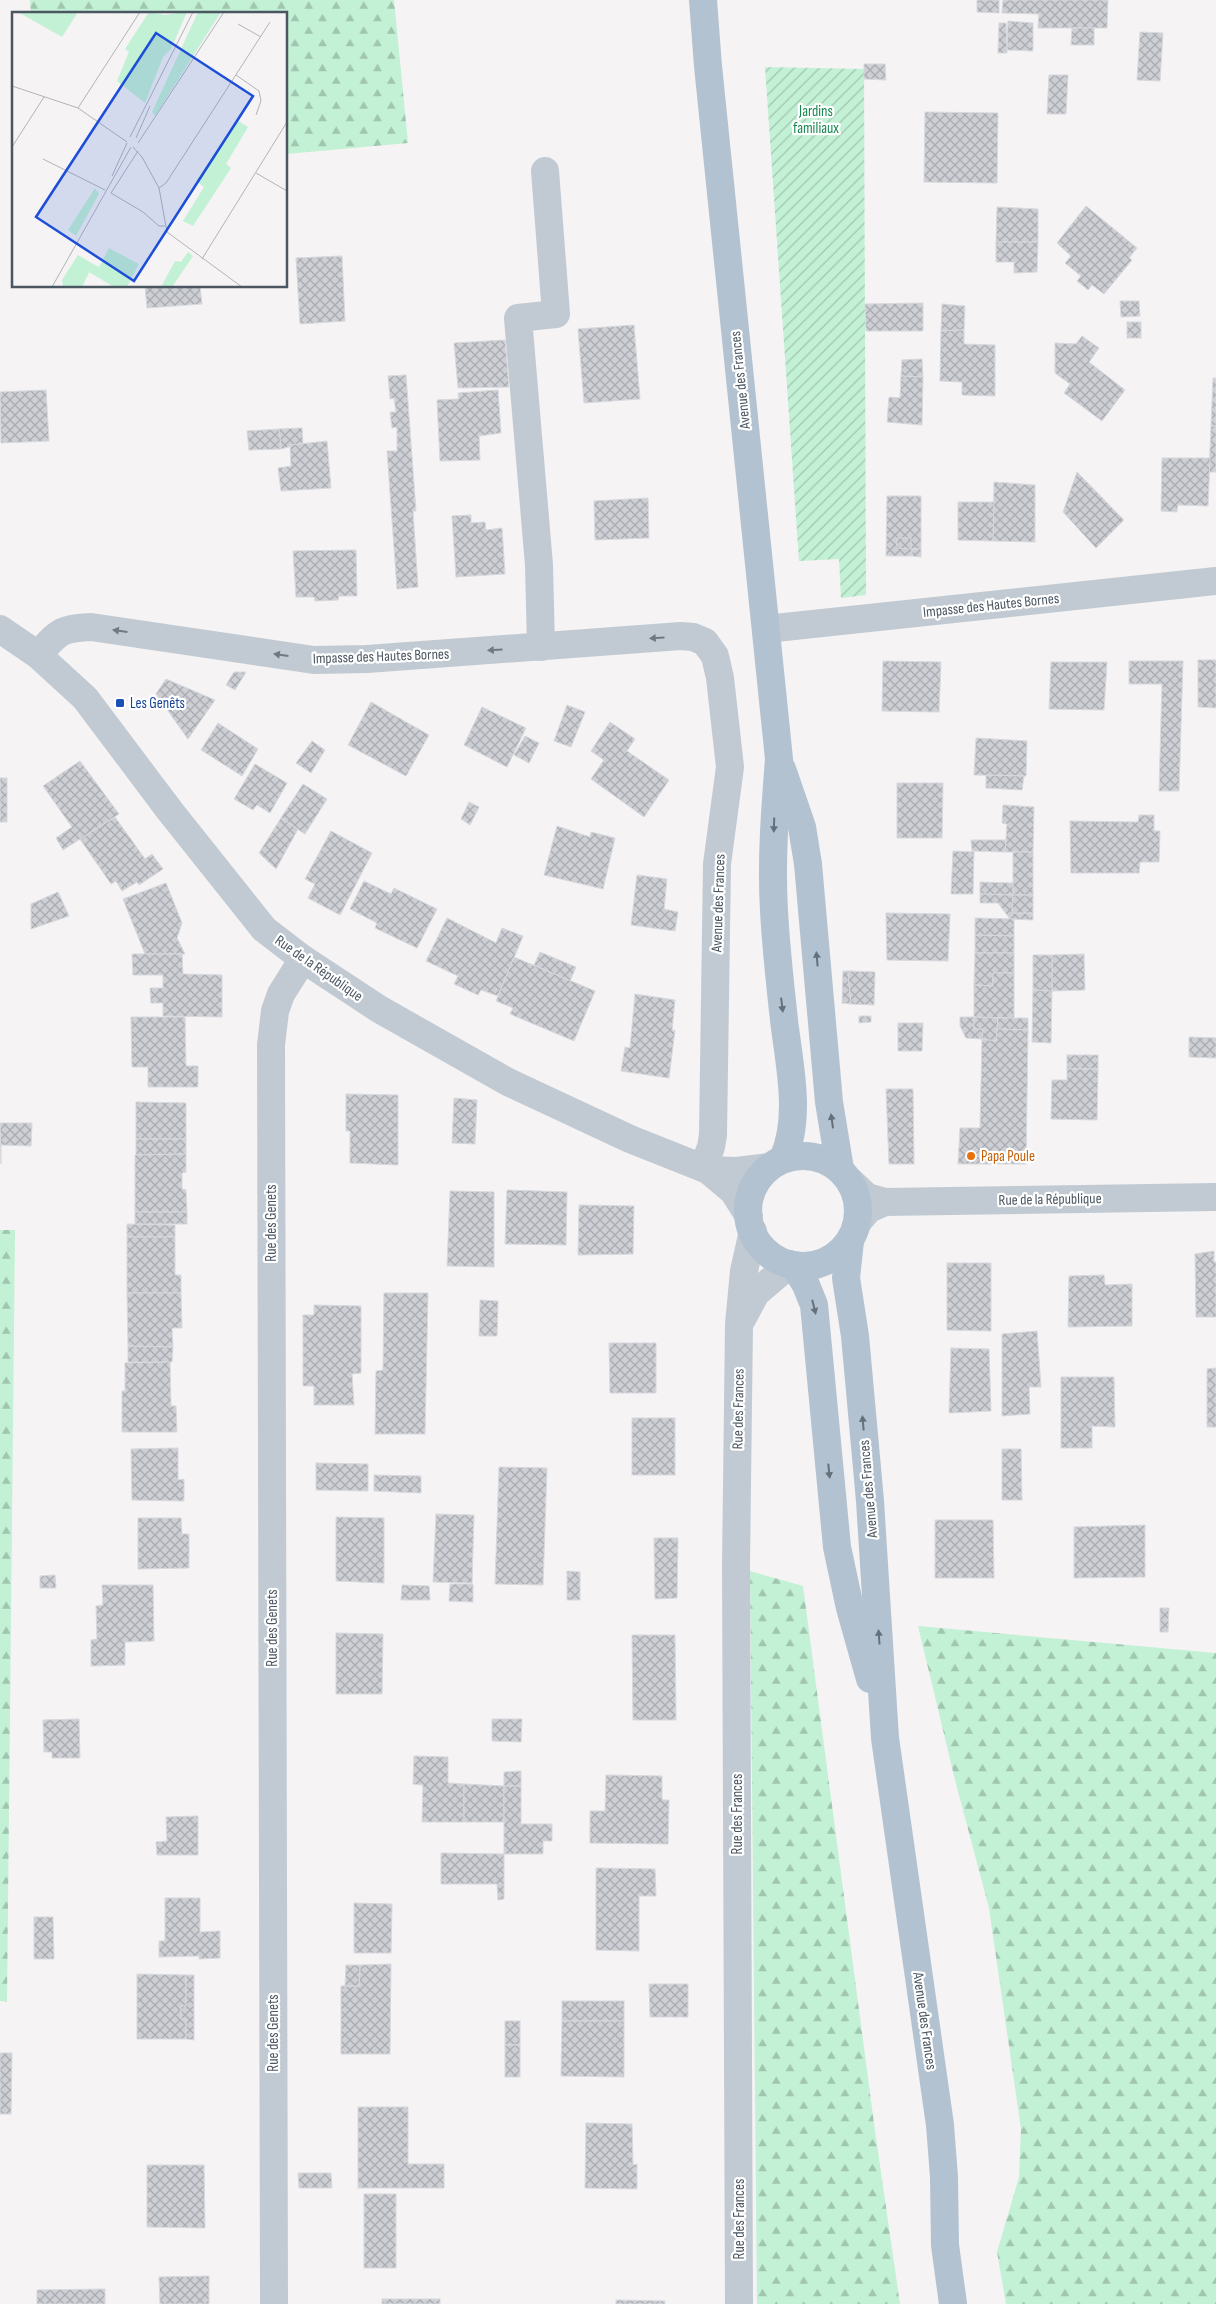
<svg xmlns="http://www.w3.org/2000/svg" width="1216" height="2304" font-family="'Sofia Sans Condensed',sans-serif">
  <defs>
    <pattern id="forest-firs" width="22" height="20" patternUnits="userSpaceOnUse" patternTransform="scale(1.25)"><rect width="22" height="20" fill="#c3f1d5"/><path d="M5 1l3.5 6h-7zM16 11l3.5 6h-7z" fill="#a0c6b0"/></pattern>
    <pattern id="garden-furrows" width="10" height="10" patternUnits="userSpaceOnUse" patternTransform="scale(1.25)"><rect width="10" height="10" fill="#c3f1d5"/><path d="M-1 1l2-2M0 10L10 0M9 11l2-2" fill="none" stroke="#a0c6b0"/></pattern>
    <pattern id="building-cross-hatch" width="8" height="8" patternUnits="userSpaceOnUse" patternTransform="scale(1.25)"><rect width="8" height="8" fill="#cdcfd5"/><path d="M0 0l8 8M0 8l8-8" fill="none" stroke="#a8abb0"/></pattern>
  </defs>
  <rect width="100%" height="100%" fill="#f5f3f3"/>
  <!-- forest -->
  <g fill="url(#forest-firs)">
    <path d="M30 0H394L408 143 286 154V14H31Z"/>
    <path d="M0 1230H15L7 2002 0 2001Z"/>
    <path d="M750 1571 803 1586 875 2131 900 2304H757Z"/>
    <path d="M918 1626 1216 1653V2304H1006L997 2252 1019 2177 1021 2129 989 1908 955 1780Z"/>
  </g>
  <!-- garden -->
  <path fill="url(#garden-furrows)" d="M765 67 864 69 866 595 841 598 839 559 799 561Z"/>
  <!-- building -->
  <g fill="url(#building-cross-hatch)" stroke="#d7d9de">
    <path d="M977 0H999V13L977 12Z"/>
    <path d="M1003 0H1108L1107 28H1038L1039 14 1002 13Z"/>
    <path d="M1008 21 1033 23V51L1007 50Z"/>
    <path d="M999 23H1006L1007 53H998Z"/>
    <path d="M1072 28H1094V45H1071Z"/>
    <path d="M1140 32 1163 33 1160 81 1137 80Z"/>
    <path d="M864 64H885L886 80 864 79Z"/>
    <path d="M1049 75H1068L1066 114H1047Z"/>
    <path d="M925 112 998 113 997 183 924 182Z"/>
    <path d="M1086 206 1137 248 1129 258 1132 260 1104 294 1092 285 1088 290 1077 281 1081 276 1065 263 1071 256 1057 243Z"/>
    <path d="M997 207 1038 209V242H996Z"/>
    <path d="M996 242H1038L1037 272 1014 273V262H996Z"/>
    <path d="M342 256 345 321 300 324 296 258Z"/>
    <path d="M145 286H200L202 304 147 308Z"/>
    <path d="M1120 301H1139L1140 316 1121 317Z"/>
    <path d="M923 303V331H866L865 304Z"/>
    <path d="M942 304 965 306 964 330 941 331Z"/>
    <rect x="1127" y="322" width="14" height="16"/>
    <path d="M634 325 640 399 584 403 578 329Z"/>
    <path d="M964 330V344L995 345V396L962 395V382L940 381 941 331Z"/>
    <path d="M1082 336 1099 348 1089 362 1125 390 1102 421 1064 393 1070 384 1055 373V343L1076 344Z"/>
    <path d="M505 340 509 387 458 388 454 343Z"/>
    <path d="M922 359 923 377 901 376 902 360Z"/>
    <path d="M406 375 416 511H413L418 587 397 589 387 451H397V427L392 428 390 412H396L394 398 390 399 388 376Z"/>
    <path d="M901 376 923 377 922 425 887 422 889 397 900 398Z"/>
    <path d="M1213 378H1216V426H1211Z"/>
    <path d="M46 390 49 441 1 443 0 392Z"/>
    <path d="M498 390 501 433 479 436 480 460 440 461 437 400 459 399 458 393Z"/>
    <path d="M1211 426H1216V472H1209Z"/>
    <path d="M302 428 303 443 281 449 279 429Z"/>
    <path d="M279 429 281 449 249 450 247 431Z"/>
    <path d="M327 441 331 488 281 491 278 468 291 466 290 445Z"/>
    <path d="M1162 458H1210L1208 506 1178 505 1177 512 1161 511Z"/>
    <path d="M1077 472 1124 520 1096 548 1063 512Z"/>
    <path d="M994 482 1035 485V542L993 541Z"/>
    <path d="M887 496H921V549H912V556H886Z"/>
    <path d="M648 498 649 538 595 540 594 501Z"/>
    <path d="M958 502H994L993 541 958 540Z"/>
    <path d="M471 515V523L485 522 486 530 502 528 505 574 456 577 452 516Z"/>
    <path d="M897 538H911V549L896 548Z"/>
    <path d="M912 549H921V557L912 556Z"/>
    <path d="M356 550 357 596H339L338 600 315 601 314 597H296L293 551Z"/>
    <path d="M1198 660H1216V708L1198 707Z"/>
    <path d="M883 661 941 662 939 712 882 711Z"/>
    <path d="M1129 661H1183L1179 791H1159L1162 684H1129Z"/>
    <path d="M1051 662H1107L1104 710 1049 709Z"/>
    <path d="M234 672H246L235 690 226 685Z"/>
    <path d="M166 679 215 700 188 739 156 694Z"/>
    <path d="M371 702 429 735 406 776 348 745Z"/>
    <path d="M567 705 585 712 571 747 554 741Z"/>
    <path d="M482 707 526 728 507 767 464 745Z"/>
    <path d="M610 722 635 739 627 751 669 780 644 817 591 779 604 760 591 751Z"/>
    <path d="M218 723 258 749 242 776 201 750Z"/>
    <path d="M525 736 539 743 529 763 514 755Z"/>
    <path d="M976 738 1027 741 1026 776 974 775Z"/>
    <path d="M312 741 325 750 311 773 296 763Z"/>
    <path d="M80 761 119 814 63 850 56 838 72 827 43 786Z"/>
    <path d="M255 764 287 783 270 813 257 805 253 810 234 799Z"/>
    <path d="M986 775 1024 776 1022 790 986 788Z"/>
    <rect x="0" y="778" width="7" height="44"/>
    <path d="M897 783H943L942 838H897Z"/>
    <path d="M303 784 327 799 305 834 281 818Z"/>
    <path d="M469 802 479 807 470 825 461 819Z"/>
    <path d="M1003 805 1034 807 1033 852H1005L1007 824 1002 823Z"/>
    <path d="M1139 815H1154V831H1160L1159 862H1140L1139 873H1071L1070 821 1138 822Z"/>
    <path d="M115 817 145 859 152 854 163 869 139 885 137 882 122 891 116 881 111 884 80 839Z"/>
    <path d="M281 818 298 829 276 869 259 853Z"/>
    <path d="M557 826 590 837 591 832 615 838 603 889 544 875Z"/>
    <path d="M331 831 372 853 340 915 308 898 315 884 305 879Z"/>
    <path d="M971 840H1006L1005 852 972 851Z"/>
    <path d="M953 851 974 852 973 894H951Z"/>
    <rect x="1013" y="852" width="20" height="43"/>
    <path d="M637 875 667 879 664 909 678 912 675 931 631 925Z"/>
    <path d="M364 881 391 894 394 888 437 909 417 948 375 928 377 923 350 909Z"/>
    <path d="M980 882 1013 883V895L980 894Z"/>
    <path d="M166 883 182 923 177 938 185 954H145L123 899Z"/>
    <path d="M58 892 69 916 31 929V904Z"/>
    <path d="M980 894 1013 895 1012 913H1033V920L1010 919 998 903H980Z"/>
    <path d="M1013 895H1033V913H1012Z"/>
    <path d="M886 913 950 914 948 961 887 960Z"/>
    <path d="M447 918 496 943 502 928 523 936 498 996 481 990 478 995 454 984 458 976 426 961Z"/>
    <path d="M975 918 1014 919V936L975 935Z"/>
    <path d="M975 935 1014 936V953H975Z"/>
    <path d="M540 952 576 967 570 981 534 965Z"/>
    <path d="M975 953H1014V973H993V986L974 985Z"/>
    <path d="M132 954H182L183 974 222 975V1017L163 1016V1003H151L150 988H163V975H133Z"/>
    <path d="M1084 954 1085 990 1052 991V955Z"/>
    <path d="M1033 955H1052V991L1033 990Z"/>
    <path d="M514 957 595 991 574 1041 510 1014 513 1008 496 1001Z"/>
    <path d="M843 971H848L851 1004 842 1003Z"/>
    <path d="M848 971 875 972 874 1005 851 1004Z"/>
    <path d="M993 973H1014V1018L974 1017V985L993 986Z"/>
    <path d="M1033 990 1052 991 1051 1043 1032 1042Z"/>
    <path d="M635 994 675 1000 672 1031 675 1030 669 1078 621 1071 625 1047 630 1048Z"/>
    <path d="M859 1016H871V1022L859 1023Z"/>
    <path d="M131 1017H185L186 1066H198V1087H148V1067H132Z"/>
    <path d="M960 1017H974V1029H983L982 1039 966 1038 960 1026Z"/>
    <path d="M974 1017 998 1018 996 1041 982 1039 983 1029H974Z"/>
    <path d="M998 1018H1028V1030L997 1029Z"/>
    <path d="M898 1023H923L922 1051H898Z"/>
    <path d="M997 1029 1028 1030 1026 1164H958L960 1128H980L982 1039 996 1041Z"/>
    <path d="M1189 1037 1216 1038V1058L1189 1057Z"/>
    <rect x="1067" y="1055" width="31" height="14"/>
    <path d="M1067 1069H1098L1097 1120 1051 1119 1052 1080H1067Z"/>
    <path d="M886 1089H913L914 1164H889Z"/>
    <path d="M346 1094 398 1095V1165L350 1163V1131H346Z"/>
    <path d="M454 1098 477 1100 475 1144 452 1143Z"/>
    <path d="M136 1102 186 1103V1139H136Z"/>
    <path d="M0 1123H32L31 1146 1 1145V1164Z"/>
    <path d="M136 1139H186V1154L136 1155Z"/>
    <path d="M186 1154V1172L182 1173V1189L186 1190 187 1212H135V1155Z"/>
    <path d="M507 1190 567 1192 566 1245 505 1244Z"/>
    <path d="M450 1191 494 1192V1267L447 1266Z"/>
    <path d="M579 1205 634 1206 633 1254 578 1255Z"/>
    <rect x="135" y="1212" width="52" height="12"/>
    <path d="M127 1224 175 1225V1237H127Z"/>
    <path d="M127 1237H175V1275H181V1293H127Z"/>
    <path d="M1214 1251V1262H1216V1317H1196L1195 1254Z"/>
    <path d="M947 1263H991V1331L947 1330Z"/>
    <path d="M1104 1275 1105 1285 1132 1284V1326L1068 1327 1069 1276Z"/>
    <path d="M127 1293H181L182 1328H172L173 1347 128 1346Z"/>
    <path d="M384 1293H428L425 1434H375L376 1371 383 1370Z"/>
    <path d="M480 1300 498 1301 497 1336H479Z"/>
    <path d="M314 1305 361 1306V1373L352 1374 354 1405H314V1386H303V1315H314Z"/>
    <path d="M1037 1331 1041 1387H1029L1030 1414 1002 1416V1334Z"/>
    <path d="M609 1343H656V1393H610Z"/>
    <path d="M128 1346 173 1347 172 1362H128Z"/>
    <path d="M951 1348 989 1349 991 1411 949 1413Z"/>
    <path d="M170 1362 171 1406H176L177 1432H122V1391H125V1363Z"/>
    <path d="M1216 1368V1427H1207V1369Z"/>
    <path d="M1061 1377H1114L1115 1427 1092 1426V1448H1061Z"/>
    <rect x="632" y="1418" width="43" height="57"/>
    <path d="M178 1448V1480L184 1479V1501L132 1500 131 1449Z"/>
    <path d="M1002 1449H1021L1022 1500H1002Z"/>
    <path d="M316 1463 368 1464V1491L316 1490Z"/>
    <path d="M499 1467 547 1468 543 1585 495 1584Z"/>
    <path d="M374 1475 421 1476V1493L374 1491Z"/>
    <path d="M436 1514 474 1515 472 1583 433 1582Z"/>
    <path d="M336 1517 384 1518V1583L336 1581Z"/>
    <path d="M138 1518H181L182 1534H189V1568L138 1569Z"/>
    <path d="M935 1520H993L994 1578H935Z"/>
    <path d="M1145 1525V1577L1074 1578V1527Z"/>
    <path d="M654 1538H678L677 1598 655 1599Z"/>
    <path d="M567 1571 580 1572V1600H567Z"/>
    <path d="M55 1575 56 1588H40V1576Z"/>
    <path d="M450 1584H473V1602L449 1601Z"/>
    <path d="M102 1585H153L154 1641 125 1642V1665L91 1666V1640L97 1639 96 1606 103 1605Z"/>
    <path d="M402 1585 429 1586 430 1600H401Z"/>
    <path d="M1160 1608H1169L1168 1632H1160Z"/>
    <path d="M336 1633 383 1634 382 1694H336Z"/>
    <path d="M632 1635H675L676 1720H633Z"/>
    <path d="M79 1719 80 1758H52V1752H44L43 1720Z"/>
    <path d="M492 1719H522L521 1742 492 1741Z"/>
    <path d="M414 1756 448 1757V1783L464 1784V1822H422L423 1785 413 1784Z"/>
    <path d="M521 1771V1786H504V1772Z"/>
    <path d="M606 1775 662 1776V1800H669L668 1844 590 1843V1811H605Z"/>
    <path d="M464 1784 504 1786V1822H464Z"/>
    <path d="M504 1786H521V1824H552V1841H543V1854H504Z"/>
    <path d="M198 1816V1855H157L156 1842 167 1841 166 1817Z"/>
    <path d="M441 1853 504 1854V1899L498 1900 497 1884H441Z"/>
    <path d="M596 1868 655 1869 656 1896H639V1951L596 1950Z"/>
    <path d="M165 1898H200V1932L220 1931V1958L199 1959V1956L159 1957V1941H165Z"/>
    <path d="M354 1903 392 1904 391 1953H354Z"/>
    <path d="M34 1917H53L54 1959H34Z"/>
    <path d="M391 1964 390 2054H341V1986H359L360 1965Z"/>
    <path d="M346 1965H360L359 1986H345Z"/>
    <path d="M137 1974 186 1975V2006H181V2019H186V2039H137Z"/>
    <path d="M186 1975H194V2040L186 2039V2019H181V2006H186Z"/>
    <path d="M649 1984H688V2017H650Z"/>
    <rect x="562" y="2001" width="62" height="20"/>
    <rect x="505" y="2021" width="15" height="24"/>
    <path d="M562 2021H624V2077L561 2076Z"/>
    <rect x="505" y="2045" width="15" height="32"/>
    <path d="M0 2053H12L11 2114H0Z"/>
    <path d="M358 2107H408V2164H444V2188H358Z"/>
    <path d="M586 2123 632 2124 633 2165 637 2164V2189L585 2188Z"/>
    <path d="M147 2165H204L205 2228 147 2227Z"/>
    <path d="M298 2173H331L332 2188H299Z"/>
    <rect x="364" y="2194" width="32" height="74"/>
    <path d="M209 2276V2304H160L159 2277Z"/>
    <path d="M105 2289V2304H37V2290Z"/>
    <rect x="382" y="2299" width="58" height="5"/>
    <path d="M616 2300 665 2301V2304H616Z"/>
  </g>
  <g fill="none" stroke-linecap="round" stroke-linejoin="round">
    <!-- minor -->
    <g stroke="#c1cad2" stroke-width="28">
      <path d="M0 629 38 655 85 698 170 811 264 929 303 959 379 1009 508 1082 630 1139 708 1170 737 1171 769 1167"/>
      <path d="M766 629 1216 581"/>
      <path d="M541 647 539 565 518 318 556 314 545 171"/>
      <path d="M38 655C58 633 59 628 91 627L314 660 367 659 681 636 693 637 705 642 715 656 720 678 730 767 717 864 713 1135 711 1147 703 1168"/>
      <path d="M708 1170 733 1191 749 1216"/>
      <path d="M850 1181 867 1197 885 1202 1216 1197"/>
      <path d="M857 1223 869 1209 885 1202"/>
      <path d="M742 1319 756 1293 790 1264"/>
      <path d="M274 2304 271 1045 275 1011 281 994 303 959"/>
      <path d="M739 2304 736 1565 739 1324 744 1271 753 1231"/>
    </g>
    <!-- major -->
    <g stroke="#b3c2d1" stroke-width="28">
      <path d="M703 0 708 66 779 759C775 810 771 860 774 911 776 947 780 984 784 1020 789 1064 802 1117 783 1159"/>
      <path d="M782 769 802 827 808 864 829 1102 840 1169"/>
      <circle cx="803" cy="1211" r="55"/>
      <path d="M850 1241 846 1278 855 1336 870 1501 885 1738 940 2125 944 2177 945 2245 953 2304"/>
      <path d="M794 1265 806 1285 814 1305 837 1547 850 1608 870 1679"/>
    </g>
  </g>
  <!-- one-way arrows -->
  <defs><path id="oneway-solid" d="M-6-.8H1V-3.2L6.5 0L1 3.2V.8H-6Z" transform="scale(1.25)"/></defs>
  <g fill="#6e7983">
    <use href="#oneway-solid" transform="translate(120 631) rotate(-172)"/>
    <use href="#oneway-solid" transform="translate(657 638) rotate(176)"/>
    <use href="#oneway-solid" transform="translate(495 650) rotate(176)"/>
    <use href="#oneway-solid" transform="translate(281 655) rotate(-172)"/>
  </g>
  <g fill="#64717d">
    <use href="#oneway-solid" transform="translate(774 825) rotate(92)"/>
    <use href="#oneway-solid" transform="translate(817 959) rotate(-95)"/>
    <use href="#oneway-solid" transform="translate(782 1005) rotate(83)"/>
    <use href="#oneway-solid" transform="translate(832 1121) rotate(-98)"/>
    <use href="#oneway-solid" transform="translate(814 1307) rotate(76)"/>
    <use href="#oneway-solid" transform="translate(863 1423) rotate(-95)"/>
    <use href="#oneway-solid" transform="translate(829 1471) rotate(84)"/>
    <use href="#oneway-solid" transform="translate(879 1637) rotate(-94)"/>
  </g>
  <!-- markers -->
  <rect fill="#1a4fb4" stroke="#fff" stroke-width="2" x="115" y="698" width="10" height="10" rx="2.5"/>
  <circle fill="#e8710a" stroke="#fff" stroke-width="2" cx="971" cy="1156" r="5"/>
  <g text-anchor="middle" stroke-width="4.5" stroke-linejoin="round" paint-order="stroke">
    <!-- park labels -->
    <g font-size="15" fill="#17864f" stroke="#fff">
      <text x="816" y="116">Jardins<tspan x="816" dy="17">familiaux</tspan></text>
    </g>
    <!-- street labels -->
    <g font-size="15" fill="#4a5661" stroke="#fff">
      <text transform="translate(740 380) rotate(-96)" y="5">Avenue des Frances</text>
      <text transform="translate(991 605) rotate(-6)" y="5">Impasse des Hautes Bornes</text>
      <text transform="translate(381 656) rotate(-2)" y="5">Impasse des Hautes Bornes</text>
      <text transform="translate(718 903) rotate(-88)" y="5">Avenue des Frances</text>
      <text transform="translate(319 968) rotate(35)" y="5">Rue de la République</text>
      <text transform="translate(1050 1199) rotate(-1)" y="5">Rue de la République</text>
      <text transform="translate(271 1223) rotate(-90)" y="5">Rue des Genets</text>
      <text transform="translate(738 1409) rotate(-89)" y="5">Rue des Frances</text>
      <text transform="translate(868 1489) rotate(-95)" y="5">Avenue des Frances</text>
      <text transform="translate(272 1628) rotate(-90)" y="5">Rue des Genets</text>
      <text transform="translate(737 1814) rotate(-90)" y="5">Rue des Frances</text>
      <text transform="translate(925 2021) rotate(82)" y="5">Avenue des Frances</text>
      <text transform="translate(273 2033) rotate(-90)" y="5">Rue des Genets</text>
      <text transform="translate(739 2219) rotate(-90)" y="5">Rue des Frances</text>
    </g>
    <!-- transit labels -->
    <g font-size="15" fill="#164399" stroke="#fff" text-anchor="start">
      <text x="130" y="708">Les Genêts</text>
    </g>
    <!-- food labels -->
    <g font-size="15" fill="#c56008" stroke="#fff" text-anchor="start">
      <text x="981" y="1161">Papa Poule</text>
    </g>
  </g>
  <!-- overview -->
  <g transform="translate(12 12)">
    <rect width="275" height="275" fill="#f5f3f3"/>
    <path d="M137 0 153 3 175 0 159 37 151 45 133 91 105 69 117 40 113 37ZM186 0H209L143 104 140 100ZM225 108 236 115 214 152 219 156 181 214 171 209 192 175 184 169ZM97 236 127 252 115 275H102L77 260 81 252 87 255ZM176 240 181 244 160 275H149L163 249 169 250Z" fill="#c3f1d5"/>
    <path d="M6 0H66L50 25Z" fill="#c3f1d5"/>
    <path d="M66 243 81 252 70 275H51L50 268Z" fill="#c3f1d5"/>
    <path d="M83 176 87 182 64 224 56 218Z" fill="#c3f1d5"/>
    <path fill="none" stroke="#b1b4b9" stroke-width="1" d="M226 12 249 25M224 63 247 79 249 89 244 103M0 74 66 96 115 130M66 96 128 0M118 125 181 0M124 126 138 94M126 131 212 0M0 135 32 85M121 135 130 145 147 176 155 220 230 275M126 139 99 181 131 200 147 214H153M31 147 93 178M244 161 275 179M100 164 115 131M147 176 154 171 258 10M190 247 275 110M40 275 119 135"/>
    <path fill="#1d4ed8" fill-opacity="0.15" stroke="#1d4ed8" stroke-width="2.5" d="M144 21 241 84 122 269 24 205Z"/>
    <rect width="275" height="275" fill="none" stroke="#4a5661" stroke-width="2.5"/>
  </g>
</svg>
